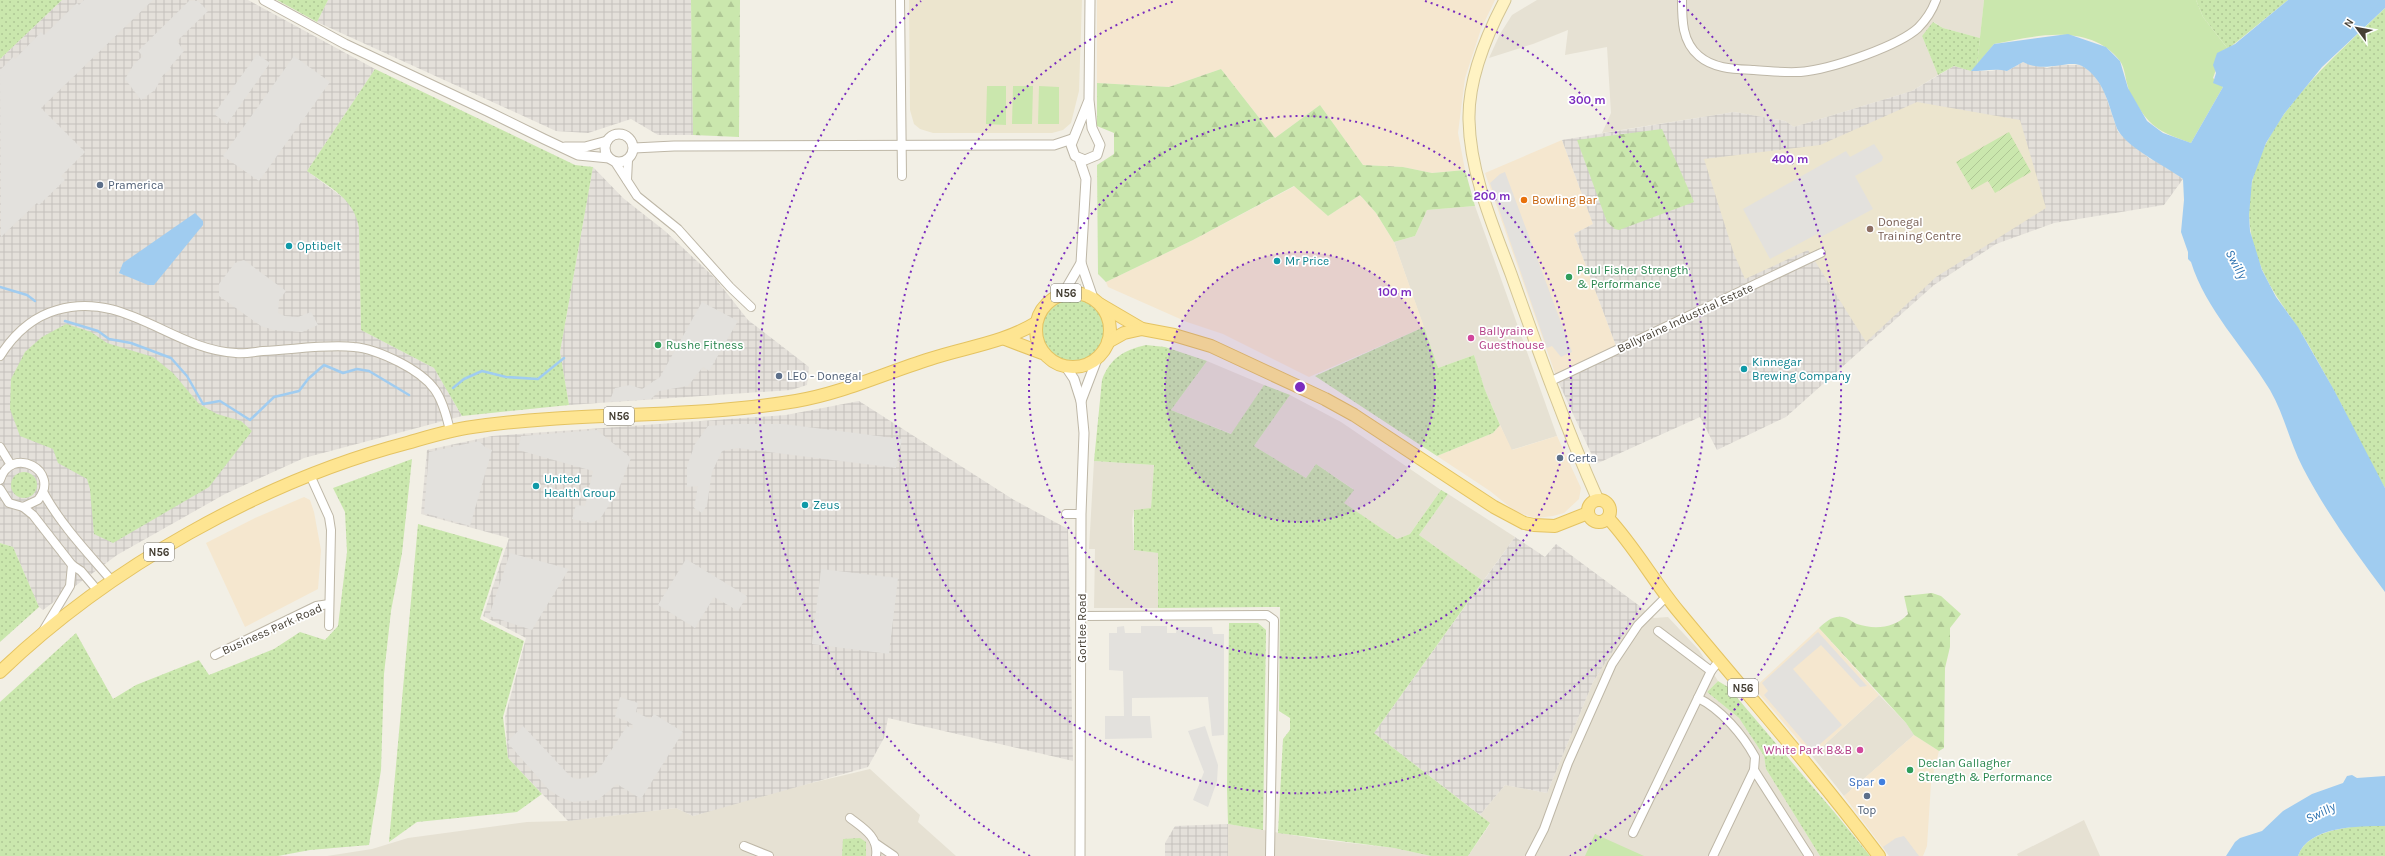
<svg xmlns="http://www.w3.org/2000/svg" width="2385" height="856" font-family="Karla,sans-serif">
  <defs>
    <pattern id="industrial-grid" width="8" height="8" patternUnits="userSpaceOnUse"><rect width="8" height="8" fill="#e4e0da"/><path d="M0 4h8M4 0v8" fill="none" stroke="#c5c1bc"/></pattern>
    <pattern id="grass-dots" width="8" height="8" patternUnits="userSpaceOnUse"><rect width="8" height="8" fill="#cae7ad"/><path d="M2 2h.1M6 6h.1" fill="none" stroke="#afc795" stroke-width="1.8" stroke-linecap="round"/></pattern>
    <pattern id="forest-firs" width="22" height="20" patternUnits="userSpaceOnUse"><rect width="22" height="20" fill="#cae7ad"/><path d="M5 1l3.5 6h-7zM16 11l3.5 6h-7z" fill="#afc795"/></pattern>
    <pattern id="garden-furrows" width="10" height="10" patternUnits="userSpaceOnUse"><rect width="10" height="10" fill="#cae7ad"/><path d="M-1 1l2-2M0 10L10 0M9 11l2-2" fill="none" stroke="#afc795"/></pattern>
  </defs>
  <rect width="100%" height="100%" fill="#f2efe5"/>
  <!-- residential -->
  <g fill="#e6e1d3">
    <path d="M1537 0H1984L1980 38 1943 28 1934 22 1922 36 1938 75 1912 91 1794 127 1785 121 1734 112 1602 133 1611 113 1607 47 1565 55 1568 30 1533 44 1489 58 1500 34 1512 15Z"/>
    <path d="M1475 206 1557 436 1511 450 1485 390 1474 355 1438 368 1394 242 1415 236 1427 210Z"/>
    <path d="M1207 361 1264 385 1232 434 1171 410Z"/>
    <path d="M1290 395 1341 422 1441 490 1410 534 1397 539 1343 503 1353 489 1316 464 1306 478 1254 446Z"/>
    <path d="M1094 461 1154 465 1151 509 1134 510 1132 520 1134 550 1158 553V608H1094L1095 549H1089Z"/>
    <path d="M1448 494 1515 537 1483 581 1419 535Z"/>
    <path d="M1641 607 1654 618 1668 617 1699 650 1718 681 1707 692 1739 718 1764 756 1766 769 1820 856H1468L1490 824 1480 815 1505 785 1547 793 1593 682Z"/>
    <path d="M1879 695 1906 723 1914 735 1844 796 1812 756Z"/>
    <path d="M870 769 920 815 918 822 956 856H327L372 849 408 838 527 822 568 821 676 808 693 816 761 795Z"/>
    <path d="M2084 820 2100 856H2018L2017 854Z"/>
    <path d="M1228 824 1315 839 1394 848 1431 856H1228Z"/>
  </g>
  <!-- commercial -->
  <g fill="#f5e7cf">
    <path d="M1097 0H1495L1481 29 1465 78 1458 133 1465 170 1432 173 1403 167 1363 165 1320 105 1275 138 1221 69 1169 87 1097 83Z"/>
    <path d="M1562 140 1593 224 1574 234 1618 351 1557 379 1485 173Z"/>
    <path d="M1295 186 1328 216 1360 195 1376 213 1394 242 1424 327 1309 377 1223 334 1187 322 1108 287 1106 282 1193 240Z"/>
    <path d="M1500 425 1512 450 1557 436 1581 488 1579 499 1564 513 1553 516 1536 518 1516 512 1490 491 1437 456 1493 433Z"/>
    <path d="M304 497 310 500 314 512 321 550 318 589 245 627 206 543 255 518Z"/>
    <path d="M1819 628 1879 695 1812 756 1754 688Z"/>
    <path d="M1914 735 1939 751 1931 783 1927 846 1923 856H1889L1844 796Z"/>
  </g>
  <!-- industrial -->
  <g fill="url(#industrial-grid)">
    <path d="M62 0H248L375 69 307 171 349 202 357 214 359 228 361 330 434 368 462 416 304 458 225 494 117 555 43 610 39 607 13 547 0 543V59Z"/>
    <path d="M328 0H691L693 135H658L631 119 588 133 556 131 317 22Z"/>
    <path d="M2023 62 2047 68 2059 65H2081L2094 74 2104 91 2118 132 2150 159 2163 164 2183 179 2164 205 2054 223 1996 244 1934 285 1786 417 1717 450 1700 417 1596 464 1557 379 1618 351 1574 234 1593 224 1562 140 1734 112 1785 121 1794 127 1912 91 1954 66 1971 71H1992L2000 69 2007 71Z"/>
    <path d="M593 167 623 198 665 231 715 278 748 320 809 367 807 385 791 390 569 405 560 352Z"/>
    <path d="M859 401 1014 500 1068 529 1073 761 888 718 884 738 868 767 693 816 676 808 568 821 508 758 505 717 526 638 483 616 509 538 421 514 427 450 492 436 786 415Z"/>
    <path d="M1515 537 1545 557 1556 544 1641 607 1593 682 1547 793 1505 785 1480 815 1374 733Z"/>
    <path d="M1228 824V856H1165V843L1175 826Z"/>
  </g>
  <!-- education -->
  <g fill="#ece5ce">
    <path d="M909 0H1082L1079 91 1071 123 1063 130 1052 133H933L920 129 914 124 910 110Z"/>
    <path d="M1917 102 2020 120 2046 208 1936 277 1866 342 1808 250 1745 279 1734 254 1704 159 1820 145Z"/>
  </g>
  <!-- grass -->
  <g fill="url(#grass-dots)">
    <path d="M0 0H62L0 59Z"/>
    <path d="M277 0H328L317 22Z"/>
    <path d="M2196 0H2288L2228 49 2203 17Z"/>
    <path d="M2385 8V488C2372 467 2362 446 2351 424 2338 397 2323 370 2308 344 2293 318 2274 297 2262 269 2213 157 2314 77 2385 8Z"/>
    <path d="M1933 22 1943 28 1980 38 1977 65 1971 71 1954 66 1938 75 1922 36Z"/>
    <path d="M375 69 575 165 593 167 560 352 569 405 462 416 434 368 361 330 359 228C354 198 330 188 307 171Z"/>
    <circle cx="1073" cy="330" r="31"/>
    <path d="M66 324 91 332 107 343 153 357 173 373 199 404 217 414 241 421 252 431 209 487 113 543 94 534 90 489 87 479 58 463 53 449 20 436 10 409 11 379 25 352 42 337Z"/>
    <path d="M1424 327 1438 368 1474 355 1485 390 1500 425 1493 433 1437 456 1315 376Z"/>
    <path d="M1146 345 1165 347 1207 361 1171 410 1231 434 1264 385 1290 395 1254 446 1306 478 1316 464 1354 490 1344 503 1397 539 1410 534 1441 490 1448 494 1419 535 1483 581 1374 733 1490 823 1468 856H1431L1394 848 1278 833 1283 739 1290 730V718L1279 711 1280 607 1158 608V553L1134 550V510L1151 508 1154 465 1094 461 1102 380C1110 358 1124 350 1146 345Z"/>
    <path d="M412 459 402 553 391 611 384 674 381 770 369 845 310 850 278 856H0V702L76 633 113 699 136 685 199 660 209 675 274 649 300 632 325 640 338 626 347 552 345 512 333 488Z"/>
    <circle cx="24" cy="485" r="13"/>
    <path d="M418 524 503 548 480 619 524 641 503 717 508 758 542 794 517 812 417 822 389 842Z"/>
    <path d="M0 543 13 547 39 607 0 642Z"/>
    <path d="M1229 623H1258L1266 630 1263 830 1228 824 1227 788Z"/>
    <path d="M1718 681 1728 687 1835 813 1870 856H1820L1766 769 1764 756 1739 718 1707 692Z"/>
    <path d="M2358 826H2385V856H2298C2306 833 2337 829 2358 826Z"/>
    <path d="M860 838 866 842V856H842L843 839Z"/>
  </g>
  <!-- forest -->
  <g fill="url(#forest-firs)">
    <path d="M691 0H740L739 137 693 135Z"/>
    <path d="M1221 69 1275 138 1320 105 1363 165 1403 167 1432 173 1465 170 1475 206 1427 210 1415 236 1394 242 1376 213 1360 195 1328 216 1294 186 1193 240 1106 282 1098 274 1097 165 1114 154V133L1097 126V83L1169 87Z"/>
    <path d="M1662 129 1694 202 1619 230 1615 229 1607 222 1577 140Z"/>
    <path d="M1932 593 1941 596 1961 614 1950 628V647L1945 668 1944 748 1939 751 1914 735 1906 723 1819 628C1827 621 1834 614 1846 618 1850 619 1853 623 1857 624 1875 630 1895 628 1908 614L1904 596Z"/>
  </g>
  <!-- park -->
  <g fill="#cae7ad">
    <path d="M1984 0H2196L2203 17 2228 49 2223 50 2213 78 2223 87 2191 143C2163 133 2151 129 2136 103 2133 98 2129 92 2128 87 2125 78 2125 68 2120 61 2090 22 2034 36 1994 44L1977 65Z"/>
    <path d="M987 86H1006V125L986 124Z"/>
    <path d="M1013 86H1033L1032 124H1012Z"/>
    <path d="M1039 86 1059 87V124H1038Z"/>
    <path d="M1595 834 1644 856H1585Z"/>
  </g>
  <!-- garden -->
  <path fill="url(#garden-furrows)" d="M2009 132 2031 172 1995 193 1988 181 1972 190 1956 162Z"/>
  <!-- parking -->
  <g fill="#e3e1dd">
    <path d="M84 0H153L41 108 85 152 61 176 65 180 39 205 37 203 1 237 0 70 13 57 15 59 41 32 44 35 77 3 79 5Z"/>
    <path d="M189 1H198L208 11 177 41 184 51 170 67 171 69 163 75 155 90 141 100 125 79 134 64 143 56 138 51Z"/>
    <path d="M257 54 270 63 227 124 214 114Z"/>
    <path d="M294 56 330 82 259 181 223 156Z"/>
    <path d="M1874 144 1883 157 1882 161 1855 176 1873 209 1821 237 1819 233 1770 259 1743 209 1846 151 1850 157Z"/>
    <path d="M1505 172 1572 352 1561 357 1552 346 1547 348 1490 183 1500 174Z"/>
    <path d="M244 260 286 291 279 300 278 313 285 316 298 317 311 312 318 325 302 332 274 330 261 326 219 296V284L235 263Z"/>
    <path d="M702 302 738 321 709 371 703 367 688 386 659 391 651 399 609 402 615 388 630 385 642 389 660 377Z"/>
    <path d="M735 424H784L902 439 896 468 737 448 722 451 712 472 707 505 702 513 694 508 698 486 687 487V466L695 444 708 426Z"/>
    <path d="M597 430 631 458 618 491 600 519 591 523 572 519 576 505 585 506 593 471 518 450 521 436Z"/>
    <path d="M479 441 485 447 492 450 470 526 424 513 429 452Z"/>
    <path d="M510 553 569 569 532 630 489 616Z"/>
    <path d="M686 559 747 596 738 611 714 597 695 628 658 605Z"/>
    <path d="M821 569 898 578 889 654 812 644Z"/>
    <path d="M1124 626 1125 633H1141V626H1167V633H1176L1177 627H1212L1213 634H1224V735L1212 736 1208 697 1132 698V716H1150L1152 738 1105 739V716H1124L1123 671 1109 670V633H1117V627Z"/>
    <path d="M1818 632 1867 686 1860 687 1821 645 1793 669 1842 725 1812 751 1764 695 1768 691 1762 683Z"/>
    <path d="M620 697 638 703 636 712 650 719 654 714 683 732 641 799 617 784 598 800 572 802 560 797 548 789 507 742 523 726 571 777 577 779 591 777 597 772 627 726 633 729V725L627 721 615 717Z"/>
    <path d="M1205 726 1218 765 1217 781 1208 807 1193 800 1204 772 1188 731Z"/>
    <path d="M1904 836 1919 856H1889L1883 847 1896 838Z"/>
  </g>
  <!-- water -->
  <g fill="#a0ccf0">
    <path d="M2288 0H2385V8L2322 67 2284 114 2266 143 2252 181 2249 215 2250 231 2262 270 2276 297 2298 327 2334 390 2385 488V592C2355 552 2326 512 2303 468 2290 443 2284 414 2270 390 2244 347 2206 310 2191 262L2188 259V252L2181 232 2184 200 2183 179C2164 165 2131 150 2119 132 2116 128 2115 122 2113 117 2107 98 2101 77 2082 66 2068 59 2045 74 2023 62L2007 71C1996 68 1983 71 1971 71L1994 44 2068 34 2106 47 2120 61 2128 88 2147 121 2163 133 2191 143 2223 87 2213 83 2216 73 2213 65 2217 53 2235 44Z"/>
    <path d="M195 213 203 221V225L154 285H148L119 273 123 263Z"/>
    <path d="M2352 775 2357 778 2385 776V826C2359 826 2308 826 2298 856H2226L2235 842 2240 838 2262 831 2283 811 2312 794 2343 783 2347 776Z"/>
  </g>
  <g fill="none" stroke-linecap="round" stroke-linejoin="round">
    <!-- stream -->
    <g stroke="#a0ccf0" stroke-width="2.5">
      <path d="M0 287 27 295 35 301"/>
      <path d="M65 321 98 331 109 339 131 343 171 358 187 376 203 404 220 401 250 420 274 397 299 391 308 379 324 365 343 373 357 369 369 371 409 395"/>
      <path d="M453 388 464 379 482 371 506 377 538 379 564 358"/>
    </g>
    <!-- minor casing -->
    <g stroke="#beb7a7" stroke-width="10">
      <g id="minor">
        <path d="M900 0 902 176"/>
        <path d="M1682 0C1682 20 1682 42 1699 56 1714 69 1735 69 1754 70 1772 71 1791 74 1808 71 1836 67 1898 46 1918 28 1926 20 1932 11 1936 0"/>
        <path d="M615 162 637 196 678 229 730 287 751 307"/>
        <path d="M627 180 628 160"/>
        <path d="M0 356C14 334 32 317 57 310 125 290 172 350 236 353 245 354 254 352 263 351 292 350 324 344 354 347 369 348 385 355 399 362 434 380 442 394 450 431"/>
        <path d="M1549 382 1821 253"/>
        <path d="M0 447 11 465"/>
        <path d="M310 475 329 517 331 530 329 626"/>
        <path d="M0 480C11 444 62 471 38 500L23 507 9 503 0 489"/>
        <path d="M43 492C61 525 88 553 112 581"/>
        <path d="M23 507 33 515 72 565 81 571 98 591"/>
        <path d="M1066 514H1081"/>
        <path d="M1082 616 1267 615 1274 620 1270 856"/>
        <path d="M43 631 70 586 72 565"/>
        <path d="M1658 631 1711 671 1719 661"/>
        <path d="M215 655 316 606 329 604"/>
        <path d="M1698 698C1721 709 1743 735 1755 757L1754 770"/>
        <path d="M850 818C863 828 879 837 876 856"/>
        <path d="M1633 833 1711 671"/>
        <path d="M875 843 894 856"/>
        <path d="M744 846 769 856"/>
        <path d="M1530 856 1544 829 1568 763 1612 664 1638 625 1666 597"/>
        <path d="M1713 856 1754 770 1809 856"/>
      </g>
    </g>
    <!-- tertiary casing -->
    <g stroke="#beb7a7" stroke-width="11">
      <g id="tertiary">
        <path d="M264 0 345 44 487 111 544 139 578 155 609 158"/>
        <path d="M1089 100 1071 145 1075 156 1085 160 1097 155 1100 145 1092 128 1089 100 1090 0"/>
        <circle cx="619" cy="148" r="14"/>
        <path d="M565 147H585L607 141"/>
        <path d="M634 148 674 146 1054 145 1072 139"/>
        <path d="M1081 263 1093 298"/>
        <path d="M1063 294 1081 263 1086 179 1079 158"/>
        <path d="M1066 367 1074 379 1081 401 1084 433 1081 514 1080 856"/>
        <path d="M1081 401 1097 359"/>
      </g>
    </g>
    <!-- secondary casing -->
    <g stroke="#d3c594" stroke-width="13">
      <path id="secondary" d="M1505 0C1486 36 1468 79 1469 120 1470 173 1493 226 1511 274 1538 350 1565 426 1598 500"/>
    </g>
    <!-- primary casing -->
    <g stroke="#e4c362" stroke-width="14">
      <g id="primary">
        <circle cx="1073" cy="330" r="37"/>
        <path d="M1101 305 1142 329 1174 335 1211 346 1325 399 1354 415 1494 507 1524 523 1534 525 1555 526 1588 513"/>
        <path d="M1005 339 1042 353"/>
        <path d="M1108 342 1124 333 1142 329"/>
        <circle cx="1599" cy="511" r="11"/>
        <path d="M1608 518C1635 547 1654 582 1679 612 1746 693 1816 772 1879 856"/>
        <path d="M0 672C108 568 262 481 407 443 428 437 450 430 472 427 579 411 689 419 796 401 843 393 885 373 930 359 966 347 1003 343 1036 323"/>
      </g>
    </g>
    <!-- minor -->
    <use href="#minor" stroke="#fff" stroke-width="8"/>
    <!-- tertiary -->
    <use href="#tertiary" stroke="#fff" stroke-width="9"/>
    <!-- secondary -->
    <use href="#secondary" stroke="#fff3c3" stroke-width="11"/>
    <!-- primary -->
    <use href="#primary" stroke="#fee592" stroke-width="12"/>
  </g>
  <!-- distance rings -->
  <circle cx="1300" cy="387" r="135" fill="#7b2cbf" fill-opacity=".12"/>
  <g fill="none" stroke="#7b2cbf" stroke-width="2" stroke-dasharray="2 4">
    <circle cx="1300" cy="387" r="135"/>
    <circle cx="1300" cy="387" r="271"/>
    <path d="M1425 1A406 406 0 1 1 1175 1"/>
    <path d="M1030 856A541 541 0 0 1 921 1M1679 1A541 541 0 0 1 1570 856"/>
  </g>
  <!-- markers -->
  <g fill="#5c6f8a" stroke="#fff" stroke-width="1.5">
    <circle cx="100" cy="185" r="4"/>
    <circle cx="779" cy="376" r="4"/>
    <circle cx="1560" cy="458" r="4"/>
    <circle cx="1867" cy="796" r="4"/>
  </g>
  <circle fill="#e8710a" stroke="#fff" stroke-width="1.5" cx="1524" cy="200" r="4"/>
  <circle fill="#8d6e63" stroke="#fff" stroke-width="1.5" cx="1870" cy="229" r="4"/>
  <g fill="#0f9aa8" stroke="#fff" stroke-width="1.5">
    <circle cx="289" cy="246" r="4"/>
    <circle cx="1277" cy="261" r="4"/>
    <circle cx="1744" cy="369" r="4"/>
    <circle cx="536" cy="486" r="4"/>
    <circle cx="805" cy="505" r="4"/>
  </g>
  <g fill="#2e9e5b" stroke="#fff" stroke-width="1.5">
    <circle cx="1569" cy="277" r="4"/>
    <circle cx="658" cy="345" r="4"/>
    <circle cx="1910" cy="770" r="4"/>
  </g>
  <g fill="#d1479c" stroke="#fff" stroke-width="1.5">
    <circle cx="1471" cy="338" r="4"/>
    <circle cx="1860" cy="750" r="4"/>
  </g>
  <circle fill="#3f7fe0" stroke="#fff" stroke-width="1.5" cx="1882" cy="782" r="4"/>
  <g text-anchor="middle" stroke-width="3.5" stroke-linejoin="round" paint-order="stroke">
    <!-- shield labels -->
    <g fill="#fff" stroke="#7d7971" stroke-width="1">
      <rect x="1051" y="284" width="30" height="18" rx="3"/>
      <rect x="604" y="407" width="30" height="18" rx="3"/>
      <rect x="144" y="543" width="30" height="18" rx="3"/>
      <rect x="1728" y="679" width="30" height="18" rx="3"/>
    </g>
    <g font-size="11" font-weight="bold" fill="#453f34">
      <text x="1066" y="297">N56</text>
      <text x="619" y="420">N56</text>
      <text x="159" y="556">N56</text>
      <text x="1743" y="692">N56</text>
    </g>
    <!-- service labels -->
    <g font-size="12" fill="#4e5e75" stroke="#fff" text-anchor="start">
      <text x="108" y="189">Pramerica</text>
      <text x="787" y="380">LEO - Donegal</text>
      <text x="1568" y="462">Certa</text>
      <text x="1867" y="814" text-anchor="middle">Top</text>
    </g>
    <!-- food labels -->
    <g font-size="12" fill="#c56008" stroke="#fff" text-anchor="start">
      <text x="1532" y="204">Bowling Bar</text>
    </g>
    <!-- education labels -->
    <g font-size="12" fill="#785e54" stroke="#fff" text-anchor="start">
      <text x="1878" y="226">Donegal<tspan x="1878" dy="14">Training Centre</tspan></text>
    </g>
    <!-- culture labels -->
    <g font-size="12" fill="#0d838f" stroke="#fff" text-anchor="start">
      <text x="297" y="250">Optibelt</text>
      <text x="1285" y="265">Mr Price</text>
      <text x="1752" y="366">Kinnegar<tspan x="1752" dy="14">Brewing Company</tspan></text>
      <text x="544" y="483">United<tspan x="544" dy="14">Health Group</tspan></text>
      <text x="813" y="509">Zeus</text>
    </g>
    <!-- leisure labels -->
    <g font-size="12" fill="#27864d" stroke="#fff" text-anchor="start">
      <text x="1577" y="274">Paul Fisher Strength<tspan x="1577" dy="14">&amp; Performance</tspan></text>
      <text x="666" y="349">Rushe Fitness</text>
      <text x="1918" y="767">Declan Gallagher<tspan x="1918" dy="14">Strength &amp; Performance</tspan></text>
    </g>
    <!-- street labels -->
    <g font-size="12" fill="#453f34" stroke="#fff">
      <text transform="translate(1685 318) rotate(-25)" y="4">Ballyraine Industrial Estate</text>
      <text transform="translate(1082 628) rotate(-90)" y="4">Gortlee Road</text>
      <text transform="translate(272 629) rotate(-24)" y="4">Business Park Road</text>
    </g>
    <!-- hotel labels -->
    <g font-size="12" fill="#b23c85" stroke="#fff" text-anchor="start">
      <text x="1479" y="335">Ballyraine<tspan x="1479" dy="14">Guesthouse</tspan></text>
      <text x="1852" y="754" text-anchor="end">White Park B&amp;B</text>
    </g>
    <!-- shop labels -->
    <g font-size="12" fill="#366cbe" stroke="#fff" text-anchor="end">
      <text x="1874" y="786">Spar</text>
    </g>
    <!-- water labels -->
    <g font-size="13" font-style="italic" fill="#2e73b1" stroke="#fff">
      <text transform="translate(2237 264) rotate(62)" y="5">Swilly</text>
      <text transform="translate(2320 812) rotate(-26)" y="5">Swilly</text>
    </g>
  </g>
  <circle cx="1300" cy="387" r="6" fill="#7b2cbf" stroke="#fff" stroke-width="2"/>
  <g font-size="12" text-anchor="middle" font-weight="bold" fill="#7b2cbf" stroke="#fff" stroke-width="3.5" stroke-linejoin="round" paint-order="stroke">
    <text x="1587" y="104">300 m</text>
    <text x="1790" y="163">400 m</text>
    <text x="1492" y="200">200 m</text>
    <text x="1395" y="296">100 m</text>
  </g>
  <!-- north arrow -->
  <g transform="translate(2357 28) rotate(302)" stroke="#ffffff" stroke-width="3" paint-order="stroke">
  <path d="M0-3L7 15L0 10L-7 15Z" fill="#453f34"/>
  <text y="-6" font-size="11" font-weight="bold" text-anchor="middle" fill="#453f34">N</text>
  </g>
</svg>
